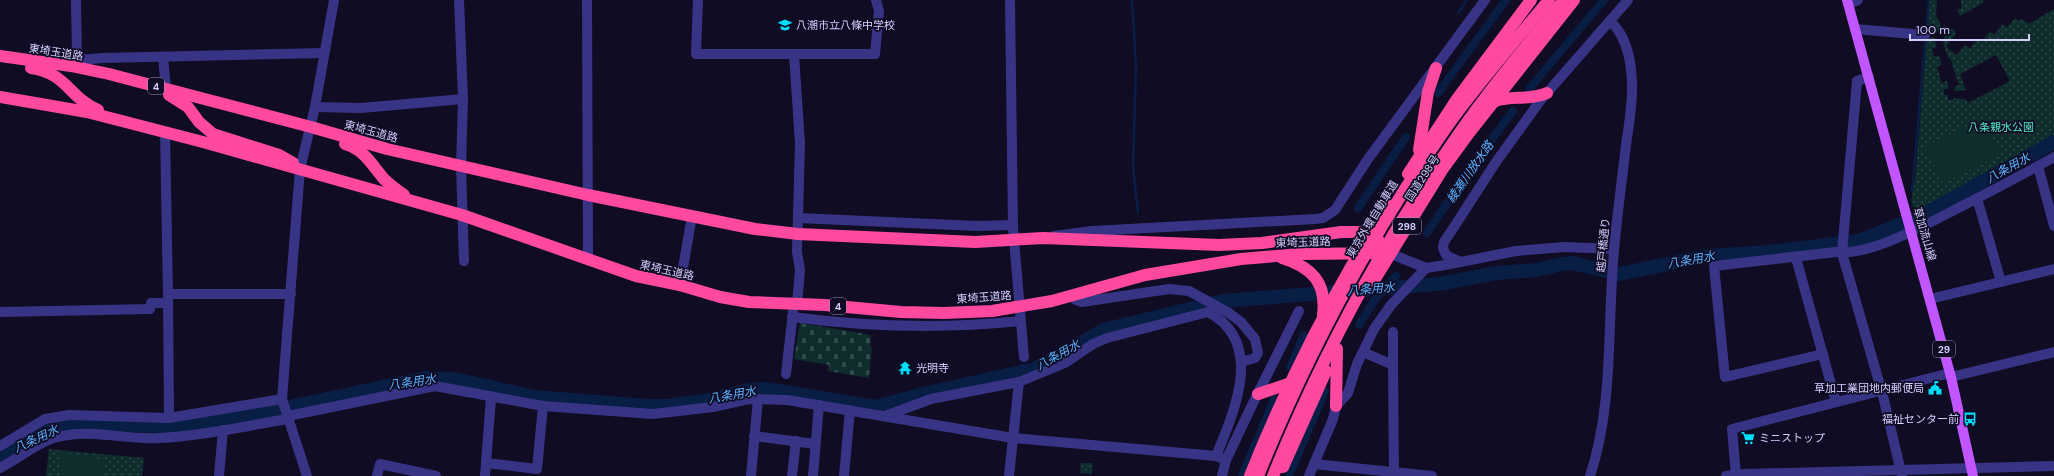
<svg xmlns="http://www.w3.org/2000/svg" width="2054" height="476" font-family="'DM Sans','Noto Sans JP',sans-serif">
  <defs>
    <pattern id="grass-dots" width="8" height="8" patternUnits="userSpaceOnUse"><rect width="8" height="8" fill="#0f2d2c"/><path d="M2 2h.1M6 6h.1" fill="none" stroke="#314a4c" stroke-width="1.8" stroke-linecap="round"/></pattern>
    <pattern id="cemetery-stones" width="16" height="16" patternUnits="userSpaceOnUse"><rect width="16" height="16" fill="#0f2d2c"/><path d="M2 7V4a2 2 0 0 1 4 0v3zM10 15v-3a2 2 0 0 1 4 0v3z" fill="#314a4c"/></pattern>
  </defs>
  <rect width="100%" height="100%" fill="#100c23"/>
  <!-- grass -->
  <g fill="url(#grass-dots)">
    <path d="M1929 0H1937L1936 16 1943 28 1938 32 1929 33 1930 31 1927 30Z"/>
    <path d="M1961 0H1983L1984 2 1960 16 1957 9H1961Z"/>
    <path d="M2054 9V140L1917 217 1911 200 1915 179 1927 37 1935 38 1936 47 1932 49 1934 57 1939 55 1942 65 1937 67 1942 83 1947 81 1949 89H1944V95H1948V99L1953 100 1954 98 1963 99 1965 98 1968 103 2010 81 1996 55 1960 74 1966 90 1955 91 1954 87 1959 85 1950 58H1948L1943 42 1945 33 1953 28 1956 33 1946 47 1957 55 1965 45 1970 49 1978 39 1982 42 1990 31 1994 35 2003 24 2007 28 2015 18 2019 21 2021 18 2029 24Z"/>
    <path d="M49 449 144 458 142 476H46Z"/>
    <path d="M1081 463H1093L1092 474 1080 473Z"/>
  </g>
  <!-- cemetery -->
  <path fill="url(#cemetery-stones)" d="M800 323 871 335 870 347H872L869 378 828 371 829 365 794 359Z"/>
  <!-- pitch -->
  <g fill="#0f2d2c">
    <path d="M1983 118 2001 155 1943 184 1924 147Z"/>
    <path d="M60 453 105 460 103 476H59Z"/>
  </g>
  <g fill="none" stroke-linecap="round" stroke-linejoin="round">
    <!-- stream -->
    <g stroke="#081e45" stroke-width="2.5">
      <path d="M1132 0 1136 66 1133 167 1138 213"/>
      <path d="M1458 13 1467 0"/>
      <path d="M1912 191 1929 0"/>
    </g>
    <!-- canal -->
    <g stroke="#081e45" stroke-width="8">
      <path d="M1530 88 1604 0"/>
      <path d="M1438 93 1506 0"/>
      <path d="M1358 208 1406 137"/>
      <path d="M1427 233 1470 169 1513 111"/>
      <path d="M1359 325 1376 298 1396 276"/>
      <path d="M1290 367 1304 335"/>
      <path d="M1242 476 1274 399"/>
      <path d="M1289 476 1325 391"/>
    </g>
    <!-- river -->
    <path stroke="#081e45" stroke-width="14" d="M0 457 49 431 76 423 181 427 275 410 425 378 455 379 535 397 648 406H668L709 400 749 390 766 389 875 407 927 393 1034 369 1060 356 1103 330 1223 301 1438 284 1497 273 1537 270 1562 264 1572 263 1619 274 1707 256 1768 252 1859 241 1919 217 2054 142"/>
    <!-- minor -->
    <g stroke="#383485" stroke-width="10">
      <path d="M76 0 77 60"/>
      <path d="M587 0 588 260"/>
      <path d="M698 0 696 54H875L879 11 876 0"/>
      <path d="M1010 0 1013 228 1024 357"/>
      <path d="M1848 4 1858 0"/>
      <path d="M1855 29 1925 35"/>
      <path d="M794 55 800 143 797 252 800 270 797 304"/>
      <path d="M163 57 166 89"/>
      <path d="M71 66 77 60 103 58 324 53"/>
      <path d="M1869 77 1857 81 1842 253 1883 396 1902 476"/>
      <path d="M463 99 461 166 464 261"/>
      <path d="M315 107 361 108 463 99 459 0"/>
      <path d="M165 132 168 294H291"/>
      <path d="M2038 166 2054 226"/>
      <path d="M1977 198 2001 282"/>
      <path d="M798 218 977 226 1013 225"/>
      <path d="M1054 236 1092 231 1315 219 1323 218 1335 210 1368 159 1485 0"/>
      <path d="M1389 253 1426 268 1445 265 1516 251 1565 247 1614 249"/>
      <path d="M1796 258 1836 402"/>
      <path d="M1460 262 1446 255 1443 248 1444 242 1454 227 1496 162 1540 101 1628 0"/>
      <path d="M680 285 692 216"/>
      <path d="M168 296 169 418"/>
      <path d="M1071 296 1076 300 1082 302 1169 289 1189 291 1229 313 1241 322 1255 339 1258 353 1255 358 1241 362"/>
      <path d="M1930 299 2054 269"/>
      <path d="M0 312 150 309 151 303H168"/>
      <path d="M792 317C868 327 945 329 1021 321"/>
      <path d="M1393 332V365"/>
      <path d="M1363 352 1393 365 1394 476"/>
      <path d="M1823 354 1725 377 1714 266 1836 252C1871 257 1936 219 1968 203 1997 188 2026 173 2054 157"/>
      <path d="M786 374 793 312"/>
      <path d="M1951 377 2054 352"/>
      <path d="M288 416 435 386 543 406 653 414 713 407 749 399 787 400 1013 438 1216 456 1226 460"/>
      <path d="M885 416 931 399 1019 382 1065 363 1093 344 1107 338 1208 312C1265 342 1235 410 1216 456"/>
      <path d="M754 436 815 444"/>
      <path d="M0 446 45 419 69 415 169 418 282 399"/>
      <path d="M486 463 537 469 543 406"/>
      <path d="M1314 464 1432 476"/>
      <path d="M0 468C20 458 39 440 62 436 94 429 125 440 159 438 202 436 246 426 288 419"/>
      <path d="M219 476 223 430"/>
      <path d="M307 476 282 399 300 169 315 107 334 0"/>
      <path d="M377 476 380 464 436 476"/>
      <path d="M485 476 491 398"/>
      <path d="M751 476 758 399"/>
      <path d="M792 476 796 441"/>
      <path d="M813 476 819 405"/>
      <path d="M844 476 850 410"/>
      <path d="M1009 476 1019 382"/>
      <path d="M1222 476 1226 460 1254 401 1299 311"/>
      <path d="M1309 476 1333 419 1336 406 1348 393 1357 364 1374 329 1391 305 1426 268"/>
      <path d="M1590 476C1614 404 1607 325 1614 251 1617 215 1622 180 1626 145 1629 124 1633 103 1632 82 1631 60 1627 36 1610 21"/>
      <path d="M1726 476 1745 474 2054 466"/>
      <path d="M1736 476 1732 429 1950 373"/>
    </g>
    <!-- major -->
    <path stroke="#c155ff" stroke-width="10" d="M1847 0 1951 377 1973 476"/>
    <!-- highway -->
    <g stroke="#ff499e" stroke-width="12">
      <path d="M0 56 71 66 109 74 311 127 387 149 588 195 755 229 798 234 975 242 1043 238 1219 245 1262 243 1341 232H1371L1389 253"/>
      <path d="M31 68C67 73 68 97 98 110"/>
      <path d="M169 95 188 107 199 122 213 134 279 155 293 163"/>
      <path d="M0 97 87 112 203 142 462 215 636 276 680 285 720 297 749 302 825 305 901 312 944 313 992 311 1052 301 1145 275 1241 259 1300 254 1389 253"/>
      <path d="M1495 101C1512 95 1529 101 1547 93"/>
      <path d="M345 144C365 150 371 164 384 179 390 185 397 190 404 195"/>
      <path d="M1419 150 1428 92 1436 68"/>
      <path d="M1408 174 1457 99 1531 0"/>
      <path d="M1282 258C1312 267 1327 283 1323 315"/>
      <path d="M1370 287 1442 170 1469 133 1574 0"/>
      <path d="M1258 394 1291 383"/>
      <path d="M1336 406 1337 349"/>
      <path d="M1283 467 1326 371"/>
      <path d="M1250 476C1288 381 1334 291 1388 205"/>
    </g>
    <!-- highway-bridge -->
    <g stroke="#ff499e" stroke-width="12">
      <path d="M1258 476C1308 352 1371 234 1448 125 1479 82 1515 41 1549 0"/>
      <path d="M1273 476C1321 357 1382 244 1456 138 1489 90 1527 45 1564 0"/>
    </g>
  </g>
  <!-- icons -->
  <defs>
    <g id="school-bare" transform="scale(1.08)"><path d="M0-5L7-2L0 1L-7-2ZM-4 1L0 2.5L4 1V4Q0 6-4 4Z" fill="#00ddf9" stroke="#100c23" stroke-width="2.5" paint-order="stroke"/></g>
    <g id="temple-bare" transform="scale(1.08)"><path d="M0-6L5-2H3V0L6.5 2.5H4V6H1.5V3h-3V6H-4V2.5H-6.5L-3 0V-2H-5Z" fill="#00ddf9" stroke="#100c23" stroke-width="2.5" paint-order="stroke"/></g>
    <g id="civic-bare" transform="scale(1.08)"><path d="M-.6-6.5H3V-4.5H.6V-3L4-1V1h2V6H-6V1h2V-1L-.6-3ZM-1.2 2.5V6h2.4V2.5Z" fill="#00ddf9" stroke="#100c23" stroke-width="2.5" paint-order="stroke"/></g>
    <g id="bus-bare" transform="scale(1.08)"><path d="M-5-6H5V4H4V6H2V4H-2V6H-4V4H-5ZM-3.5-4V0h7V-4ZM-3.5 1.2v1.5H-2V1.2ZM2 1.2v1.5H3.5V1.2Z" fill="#00ddf9" stroke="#100c23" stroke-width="2.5" paint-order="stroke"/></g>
    <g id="supermarket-bare" transform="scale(1.08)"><path d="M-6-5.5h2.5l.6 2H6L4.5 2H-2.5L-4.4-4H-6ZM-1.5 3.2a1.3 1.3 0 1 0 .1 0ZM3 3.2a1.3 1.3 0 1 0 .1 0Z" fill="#00ddf9" stroke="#100c23" stroke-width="2.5" paint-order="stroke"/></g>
  </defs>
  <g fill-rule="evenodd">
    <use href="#school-bare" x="785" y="25"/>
    <use href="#temple-bare" x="905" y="368"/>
    <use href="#civic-bare" x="1935" y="388"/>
    <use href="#bus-bare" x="1970" y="419"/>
    <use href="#supermarket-bare" x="1748" y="438"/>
  </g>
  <g text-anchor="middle" stroke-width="3.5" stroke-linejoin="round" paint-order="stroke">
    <!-- shield labels -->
    <g fill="#100c23" stroke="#9994bd" stroke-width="1">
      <rect x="148" y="78" width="16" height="16" rx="3"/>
      <rect x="1393" y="218" width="28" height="16" rx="3"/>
      <rect x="830" y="298" width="16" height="16" rx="3"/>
      <rect x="1933" y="341" width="22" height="16" rx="3"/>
    </g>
    <g font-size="10" font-weight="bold" fill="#d4ceff">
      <text x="156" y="90">4</text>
      <text x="1407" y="230">298</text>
      <text x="838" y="310">4</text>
      <text x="1944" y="353">29</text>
    </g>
    <!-- poi labels -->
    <g font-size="11" fill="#d4ceff" stroke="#100c23" text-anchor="start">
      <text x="796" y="29">八潮市立八條中学校</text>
      <text x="916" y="372">光明寺</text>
      <text x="1924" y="392" text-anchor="end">草加工業団地内郵便局</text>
      <text x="1959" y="423" text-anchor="end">福祉センター前</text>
      <text x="1759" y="442">ミニストップ</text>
    </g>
    <!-- street labels -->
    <g font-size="11" fill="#d4ceff" stroke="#100c23">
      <text transform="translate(56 52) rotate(9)" y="4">東埼玉道路</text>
      <text transform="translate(371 131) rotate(15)" y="4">東埼玉道路</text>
      <text transform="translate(1422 178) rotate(-57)" y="4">国道298号</text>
      <text transform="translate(1372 219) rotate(-59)" y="4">東京外環自動車道</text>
      <text transform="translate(1925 234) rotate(74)" y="4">草加流山線</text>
      <text transform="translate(1303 242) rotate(-2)" y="4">東埼玉道路</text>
      <text transform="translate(1603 245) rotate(-85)" y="4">越戸橋通り</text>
      <text transform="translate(667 270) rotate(13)" y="4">東埼玉道路</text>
      <text transform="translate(984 297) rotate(-4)" y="4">東埼玉道路</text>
    </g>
    <!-- park labels -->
    <g font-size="11" fill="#52e6c3" stroke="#100c23">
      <text x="2001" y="131">八条親水公園</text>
    </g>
    <!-- water labels -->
    <g font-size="12" font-style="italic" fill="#5cb2ff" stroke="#100c23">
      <text transform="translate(2008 168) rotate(-29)" y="4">八条用水</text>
      <text transform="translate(1470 172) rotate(-55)" y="4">綾瀬川放水路</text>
      <text transform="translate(1691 260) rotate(-10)" y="4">八条用水</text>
      <text transform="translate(1371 289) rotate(-5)" y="4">八条用水</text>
      <text transform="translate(1058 355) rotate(-29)" y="4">八条用水</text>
      <text transform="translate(412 382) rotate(-8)" y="4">八条用水</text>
      <text transform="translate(732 395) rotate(-10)" y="4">八条用水</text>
      <text transform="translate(36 439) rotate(-25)" y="4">八条用水</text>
    </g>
  </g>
  <!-- scale -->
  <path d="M1910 34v6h119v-6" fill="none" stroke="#d4ceff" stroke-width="2"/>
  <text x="1916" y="34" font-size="12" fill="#d4ceff" stroke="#100c23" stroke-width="3" paint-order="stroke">100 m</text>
</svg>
